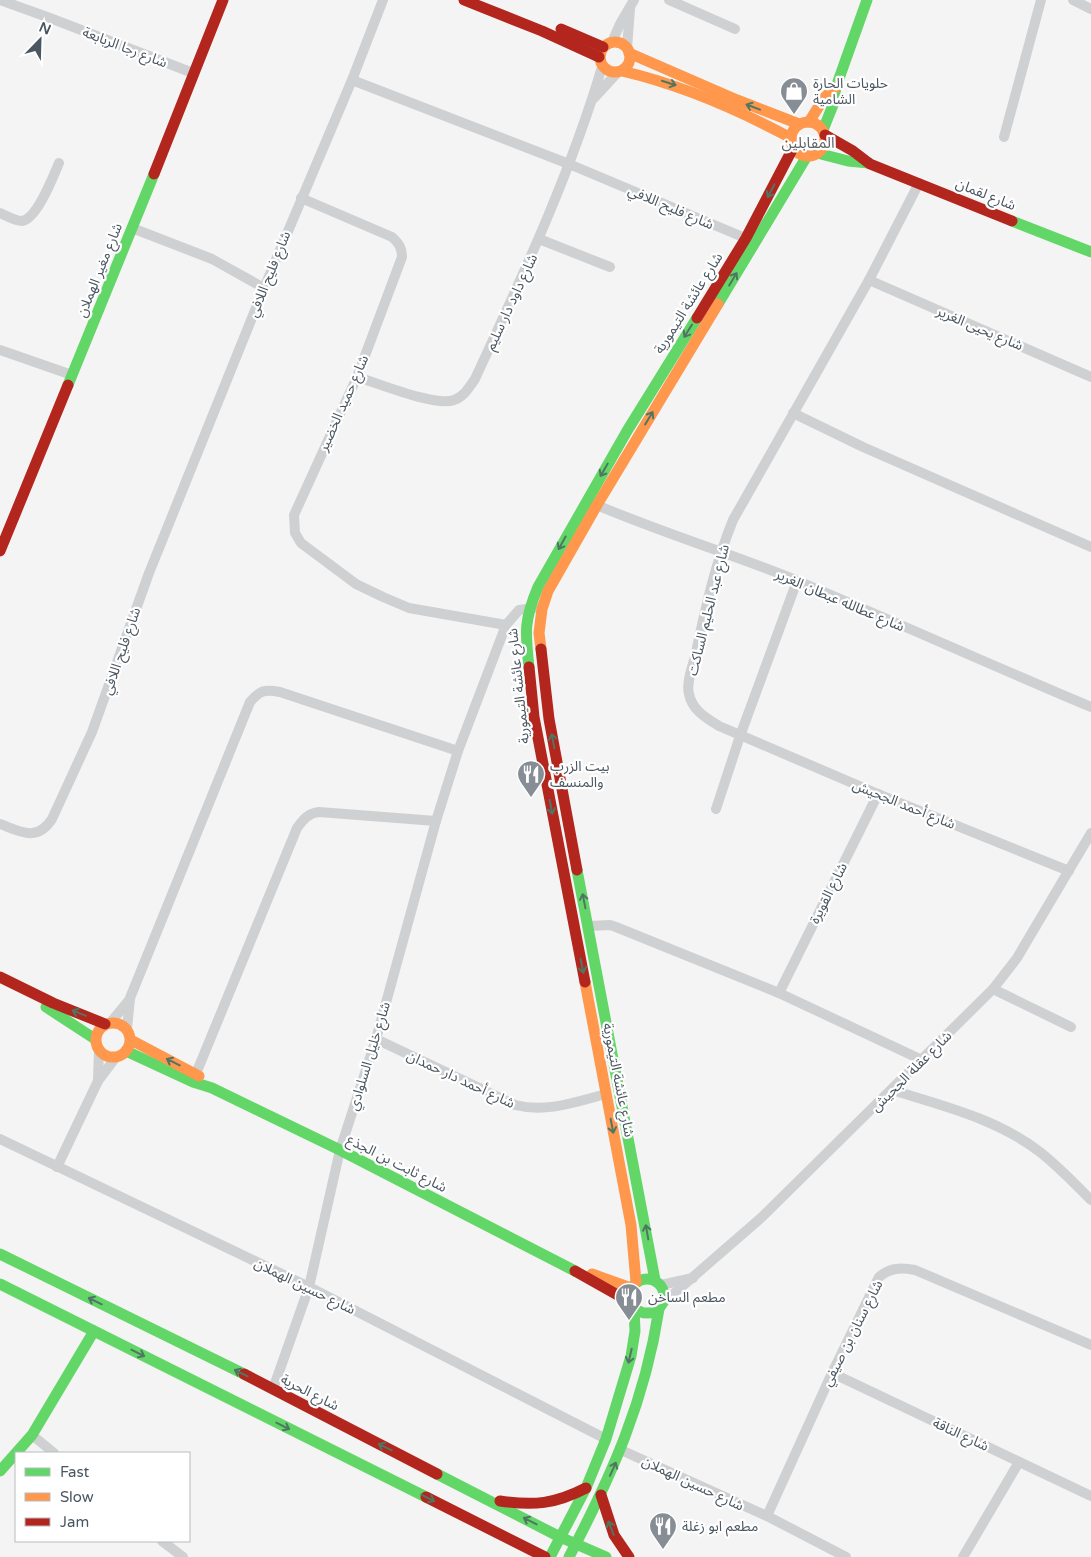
<svg xmlns="http://www.w3.org/2000/svg" width="1091" height="1557" font-family="'Varela Round','Noto Sans Arabic',sans-serif">
  <rect width="100%" height="100%" fill="#f4f4f4"/>
  <g fill="none" stroke-linecap="round" stroke-linejoin="round">
    <!-- street -->
    <g stroke="#ced0d2" stroke-width="10">
      <path d="M0 0 50 18 193 73"/>
      <path d="M669 0 735 29"/>
      <path d="M1073 0 1091 9"/>
      <path d="M612 42 620 24 634 0"/>
      <path d="M627 48 630 9"/>
      <path d="M352 80 569 164 750 240"/>
      <path d="M594 98 617 73"/>
      <path d="M1004 137 1041 0"/>
      <path d="M919 183 869 280 733 520C715 564 705 610 695 657 692 667 686 684 689 694 692 710 706 718 719 726L878 794 1069 871"/>
      <path d="M301 198 392 237C399 243 402 248 402 257L357 377 294 515 295 533 301 543 356 584 383 597 409 608 506 625"/>
      <path d="M0 213C7 216 15 221 22 221 37 219 53 177 59 163"/>
      <path d="M132 228 212 259 264 288"/>
      <path d="M539 239 610 267"/>
      <path d="M869 280 1091 377"/>
      <path d="M0 350 72 375"/>
      <path d="M357 377C378 383 435 407 454 400 464 397 469 387 475 379 522 277 570 175 602 67"/>
      <path d="M793 413 863 447 1091 547"/>
      <path d="M592 503C659 532 730 553 798 581 896 622 993 666 1091 707"/>
      <path d="M716 809 740 736 797 581"/>
      <path d="M0 824C21 832 37 842 52 819L92 732 149 573 264 288 352 80 383 0"/>
      <path d="M589 926 610 925 616 927 779 993 922 1060"/>
      <path d="M993 989 1071 1027"/>
      <path d="M779 993 878 794"/>
      <path d="M111 1022 130 999"/>
      <path d="M127 1029 130 998 250 702C260 690 265 689 280 692L458 751"/>
      <path d="M376 1039 515 1105C547 1113 575 1102 606 1094"/>
      <path d="M98 1080 99 1050"/>
      <path d="M193 1081 297 828C303 820 308 813 319 812L436 821"/>
      <path d="M892 1090C944 1106 997 1119 1040 1152 1059 1167 1075 1184 1091 1200"/>
      <path d="M0 1139 309 1287 606 1439"/>
      <path d="M57 1167 98 1081 116 1057"/>
      <path d="M661 1285 693 1278"/>
      <path d="M663 1303 762 1217 993 989 1017 958 1091 833"/>
      <path d="M832 1373 1091 1496"/>
      <path d="M273 1389 309 1287 340 1150 376 1039 436 821 458 751 506 625 519 610 534 608"/>
      <path d="M32 1435 54 1453"/>
      <path d="M621 1450 767 1516 846 1557"/>
      <path d="M767 1516 832 1373 879 1277C890 1268 900 1267 915 1270L1091 1345"/>
      <path d="M162 1541 183 1557"/>
      <path d="M963 1557 1019 1462"/>
    </g>
    <!-- fast -->
    <g stroke="#63d668" stroke-width="11">
      <path d="M823 130 833 105 836 87 867 0"/>
      <path d="M817 153 848 161 869 163"/>
      <path d="M1012 221 1091 252"/>
      <path d="M718 304 807 156"/>
      <path d="M68 385 154 174"/>
      <path d="M529 667C525 632 524 620 538 587L627 431 697 318"/>
      <path d="M577 870 655 1280"/>
      <path d="M46 1007 95 1039"/>
      <path d="M126 1051 193 1082 212 1088 340 1150 575 1271"/>
      <path d="M0 1254 244 1374"/>
      <circle cx="647" cy="1296" r="17"/>
      <path d="M0 1284 426 1497"/>
      <path d="M0 1471 32 1435 94 1331"/>
      <path d="M437 1474 560 1537 606 1557"/>
      <path d="M550 1557 586 1488 606 1439 631 1356 635 1331 634 1308"/>
      <path d="M569 1557C612 1475 645 1401 659 1309"/>
    </g>
    <!-- slow -->
    <g stroke="#ff974d" stroke-width="11">
      <circle cx="615" cy="57" r="15"/>
      <path d="M629 53 737 100 799 124"/>
      <path d="M622 71C682 85 737 109 791 138"/>
      <circle cx="808" cy="139" r="17"/>
      <path d="M809 122 824 98 836 87"/>
      <path d="M541 649 539 633 542 609 548 591 597 505 718 304"/>
      <path d="M585 982 631 1225 636 1282"/>
      <circle cx="113" cy="1040" r="17"/>
      <path d="M131 1040 199 1076"/>
      <path d="M592 1274 631 1288"/>
    </g>
    <!-- jam -->
    <g stroke="#b3261e" stroke-width="11">
      <path d="M464 0 542 31 599 57"/>
      <path d="M561 29 603 47"/>
      <path d="M825 135 853 151 870 164 1012 221"/>
      <path d="M154 174 223 0"/>
      <path d="M697 318 746 238 793 148"/>
      <path d="M0 551 68 385"/>
      <path d="M541 649 549 719 577 870"/>
      <path d="M529 667 534 717 585 982"/>
      <path d="M0 977 53 1003 105 1024"/>
      <path d="M575 1271 630 1302"/>
      <path d="M244 1374 437 1474"/>
      <path d="M601 1495 614 1535 629 1557"/>
      <path d="M426 1497 545 1557"/>
      <path d="M500 1501C534 1506 555 1504 586 1488"/>
    </g>
  </g>
  <!-- one-way arrows -->
  <defs><path id="oneway-shaft" d="M-6 0H5M1.5-3L5.5 0L1.5 3" fill="none" stroke-width="1.6" stroke-linecap="round" stroke-linejoin="round" transform="scale(1.25)"/></defs>
  <g stroke="#507663">
    <use href="#oneway-shaft" transform="translate(669 83) rotate(18)"/>
    <use href="#oneway-shaft" transform="translate(753 107) rotate(-159)"/>
    <use href="#oneway-shaft" transform="translate(771 191) rotate(118)"/>
    <use href="#oneway-shaft" transform="translate(733 279) rotate(-59)"/>
    <use href="#oneway-shaft" transform="translate(688 331) rotate(122)"/>
    <use href="#oneway-shaft" transform="translate(649 418) rotate(-59)"/>
    <use href="#oneway-shaft" transform="translate(604 470) rotate(120)"/>
    <use href="#oneway-shaft" transform="translate(562 543) rotate(119)"/>
    <use href="#oneway-shaft" transform="translate(553 741) rotate(-101)"/>
    <use href="#oneway-shaft" transform="translate(551 807) rotate(79)"/>
    <use href="#oneway-shaft" transform="translate(584 901) rotate(-101)"/>
    <use href="#oneway-shaft" transform="translate(582 966) rotate(79)"/>
    <use href="#oneway-shaft" transform="translate(79 1013) rotate(-158)"/>
    <use href="#oneway-shaft" transform="translate(173 1062) rotate(-153)"/>
    <use href="#oneway-shaft" transform="translate(612 1126) rotate(79)"/>
    <use href="#oneway-shaft" transform="translate(647 1232) rotate(-100)"/>
    <use href="#oneway-shaft" transform="translate(95 1301) rotate(-154)"/>
    <use href="#oneway-shaft" transform="translate(138 1353) rotate(27)"/>
    <use href="#oneway-shaft" transform="translate(630 1356) rotate(103)"/>
    <use href="#oneway-shaft" transform="translate(241 1373) rotate(-154)"/>
    <use href="#oneway-shaft" transform="translate(283 1426) rotate(27)"/>
    <use href="#oneway-shaft" transform="translate(385 1447) rotate(-153)"/>
    <use href="#oneway-shaft" transform="translate(613 1469) rotate(-66)"/>
    <use href="#oneway-shaft" transform="translate(428 1498) rotate(27)"/>
    <use href="#oneway-shaft" transform="translate(530 1521) rotate(-153)"/>
    <use href="#oneway-shaft" transform="translate(611 1528) rotate(-111)"/>
  </g>
  <!-- icons -->
  <defs>
    <g id="shop-pin" transform="scale(1.4375)"><path d="M0 17L-7.5 6A9.5 9.5 0 1 1 7.5 6Z" fill="#868d94" stroke="#fff"/><path d="M-5-2.5h2.3a2.7 3.5 0 0 1 5.4 0H5L5.5 6h-11ZM-1.5-2.5h3a1.5 2.3 0 0 0-3 0Z" fill="#fff"/></g>
    <g id="restaurant-pin" transform="scale(1.4375)"><path d="M0 17L-7.5 6A9.5 9.5 0 1 1 7.5 6Z" fill="#868d94" stroke="#fff"/><path d="M-5-6h1v4h1v-4h1v4h1v-4h1v5L-1.5 .5V6h-2V.5L-5-1ZM5-6V6H3V1.5H1.5Q1.5-4 5-6Z" fill="#fff"/></g>
  </defs>
  <g fill-rule="evenodd">
    <use href="#shop-pin" x="794" y="91"/>
    <use href="#restaurant-pin" x="531" y="774"/>
    <use href="#restaurant-pin" x="629" y="1297"/>
    <use href="#restaurant-pin" x="663" y="1526"/>
  </g>
  <g text-anchor="middle" stroke-width="4.5" stroke-linejoin="round" paint-order="stroke">
    <!-- street labels -->
    <g font-size="14" fill="#4a5661" stroke="#fff">
      <text transform="translate(125 47) rotate(21)" y="5">شارع رجا الربابعة</text>
      <text transform="translate(986 194) rotate(22)" y="5">شارع لقمان</text>
      <text transform="translate(671 207) rotate(23)" y="5">شارع فليح اللافي</text>
      <text transform="translate(99 270) rotate(-68)" y="5">شارع مغير الهملان</text>
      <text transform="translate(269 274) rotate(-68)" y="5">شارع فليح اللافي</text>
      <text transform="translate(511 302) rotate(-65)" y="5">شارع داود دار سليم</text>
      <text transform="translate(688 303) rotate(-58)" y="5">شارع عائشة التيمورية</text>
      <text transform="translate(980 328) rotate(23)" y="5">شارع يحيى الغرير</text>
      <text transform="translate(343 403) rotate(-66)" y="5">شارع حميد الخضير</text>
      <text transform="translate(840 600) rotate(23)" y="5">شارع عطالله عبطان الغرير</text>
      <text transform="translate(708 610) rotate(-76)" y="5">شارع عبد الحليم الساكت</text>
      <text transform="translate(121 651) rotate(-71)" y="5">شارع فليح اللافي</text>
      <text transform="translate(518 686) rotate(-96)" y="5">شارع عائشة التيمورية</text>
      <text transform="translate(904 804) rotate(22)" y="5">شارع أحمد الجحيش</text>
      <text transform="translate(828 893) rotate(-63)" y="5">شارع القويرة</text>
      <text transform="translate(369 1056) rotate(-73)" y="5">شارع خليل السلوادي</text>
      <text transform="translate(911 1071) rotate(-45)" y="5">شارع عقلة الجحيش</text>
      <text transform="translate(461 1079) rotate(25)" y="5">شارع أحمد دار حمدان</text>
      <text transform="translate(619 1080) rotate(79)" y="5">شارع عائشة التيمورية</text>
      <text transform="translate(397 1163) rotate(27)" y="5">شارع ثابت بن الجذع</text>
      <text transform="translate(305 1286) rotate(26)" y="5">شارع حسين الهملان</text>
      <text transform="translate(852 1333) rotate(-63)" y="5">شارع سنان بن صيفي</text>
      <text transform="translate(310 1392) rotate(27)" y="5">شارع الحرية</text>
      <text transform="translate(961 1434) rotate(25)" y="5">شارع الناقة</text>
      <text transform="translate(693 1483) rotate(25)" y="5">شارع حسين الهملان</text>
    </g>
    <!-- poi labels -->
    <g font-size="14" fill="#4a5661" stroke="#fff" text-anchor="start">
      <text x="813" y="88">حلويات الحارة<tspan x="813" dy="16">الشامية</tspan></text>
      <text x="550" y="771">بيت الزرب<tspan x="550" dy="16">والمنسف</tspan></text>
      <text x="648" y="1302">مطعم الساخن</text>
      <text x="682" y="1531">مطعم ابو زغلة</text>
    </g>
    <!-- neighbourhood labels -->
    <g font-size="15" fill="#5f6368" stroke="#fff">
      <text x="808" y="148">المقابلين</text>
    </g>
  </g>
  <!-- legend -->
  <rect x="15" y="1452" width="175" height="90" fill="#ffffff" stroke="#b7bbc0"/>
  <rect x="25" y="1468" width="25" height="8" fill="#63d668" stroke="#b7bbc0"/>
  <text x="60" y="1477" font-size="15" fill="#4a5661">Fast</text>
  <rect x="25" y="1493" width="25" height="8" fill="#ff974d" stroke="#b7bbc0"/>
  <text x="60" y="1502" font-size="15" fill="#4a5661">Slow</text>
  <rect x="25" y="1518" width="25" height="8" fill="#b3261e" stroke="#b7bbc0"/>
  <text x="60" y="1527" font-size="15" fill="#4a5661">Jam</text>
  <!-- north arrow -->
  <g transform="translate(40 40) rotate(23)" stroke="#ffffff" stroke-width="4" paint-order="stroke">
  <path d="M0-4L9 19L0 12L-9 19Z" fill="#4a5661"/>
  <text y="-8" font-size="14" font-weight="bold" text-anchor="middle" fill="#4a5661">N</text>
  </g>
</svg>
